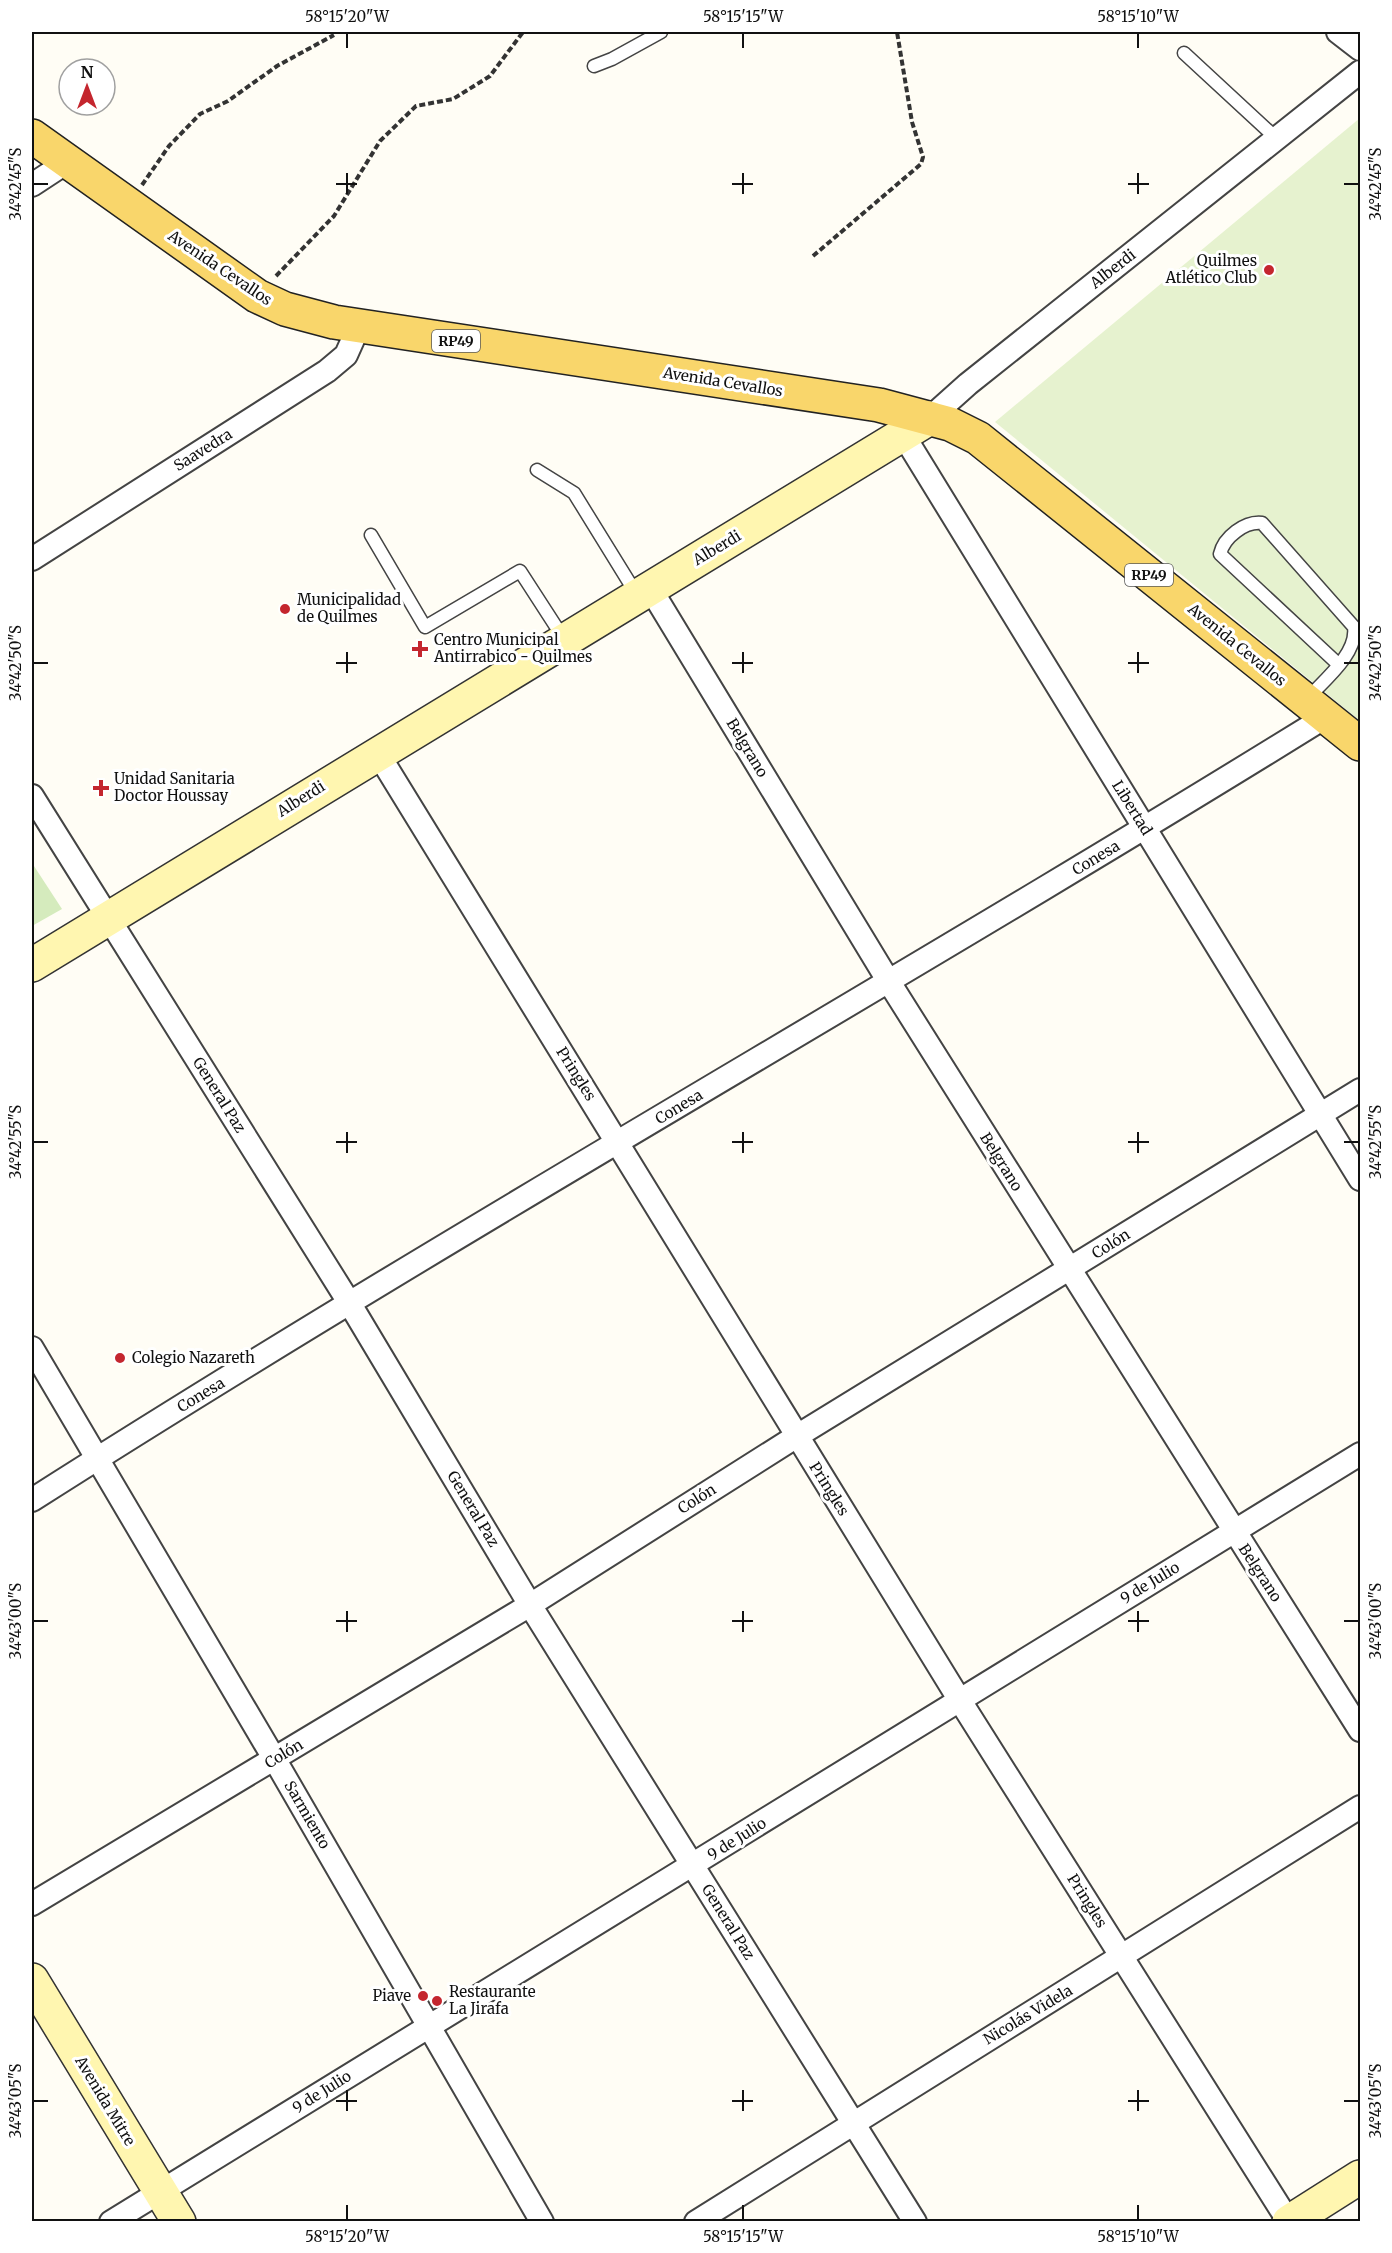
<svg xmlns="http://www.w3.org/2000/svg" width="1392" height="2253" font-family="Merriweather,serif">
  <rect width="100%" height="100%" fill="#fffdf5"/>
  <!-- green -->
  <path fill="#d5ebbd" d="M32 863 62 909 32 926Z"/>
  <!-- pitch -->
  <path fill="#e6f2cf" d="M1360 118V721L995 422Z"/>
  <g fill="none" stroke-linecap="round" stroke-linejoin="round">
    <!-- lane casing -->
    <g stroke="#444" stroke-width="15">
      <g id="lane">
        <path d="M1184 53 1277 139"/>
        <path d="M594 66 612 59 661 32"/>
        <path d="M537 470 574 493 637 595"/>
        <path d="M371 535 425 627 520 571 564 639"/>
        <path d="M1306 700C1323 681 1358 654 1354 627L1262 523C1245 521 1224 537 1220 554L1338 664"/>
      </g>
    </g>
    <!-- street casing -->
    <g stroke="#444" stroke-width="26">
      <g id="street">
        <path d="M1338 32 1360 49"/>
        <path d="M32 185 67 162"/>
        <path d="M930 418 968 384 1360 72"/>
        <path d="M904 436 1360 1179"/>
        <path d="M32 559 327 371 346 355 359 326"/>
        <path d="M650 588 889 982 1360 1730"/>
        <path d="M377 752 959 1699 1289 2222"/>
        <path d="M32 796 350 1304 530 1605 915 2222"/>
        <path d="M32 1348 275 1760 542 2222"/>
        <path d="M32 1500C457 1229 898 982 1327 716"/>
        <path d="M32 1904 530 1605 797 1436 1360 1090"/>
        <path d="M111 2222C529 1968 944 1710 1360 1454"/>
        <path d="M696 2222 1360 1807"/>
      </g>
    </g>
    <!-- secondary casing -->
    <g stroke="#333" stroke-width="36">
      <g id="secondary">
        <path d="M32 965 930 418"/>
        <path d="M32 1980 179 2222"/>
        <path d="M1289 2222 1360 2177"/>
      </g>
    </g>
    <!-- primary casing -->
    <g stroke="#222" stroke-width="36">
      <path id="primary" d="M32 136 257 296 285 309 334 322 879 405 950 424 978 438 1360 744"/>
    </g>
    <!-- path -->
    <g stroke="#333" stroke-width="4" stroke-dasharray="6 3" stroke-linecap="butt">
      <path d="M142 185 169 146 200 114 228 101 277 66 334 35"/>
      <path d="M813 256 921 164 923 157 912 122 897 32"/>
      <path d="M276 276 334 216 380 141 416 106 453 99 490 76 523 32"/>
    </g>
    <!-- lane -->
    <use href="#lane" stroke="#fff" stroke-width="12"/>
    <!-- street -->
    <use href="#street" stroke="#fff" stroke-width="22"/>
    <!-- secondary -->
    <use href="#secondary" stroke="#fff6b0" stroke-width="33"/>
    <!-- primary -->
    <use href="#primary" stroke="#f9d66b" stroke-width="33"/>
  </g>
  <!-- ticks -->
  <path fill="none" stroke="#111" stroke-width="2" d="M347 33V48M743 33V48M1138 33V48M347 173V194M743 173V194M1138 173V194M33 184H48M336 184H357M732 184H753M1128 184H1149M1344 184H1359M347 652V673M743 652V673M1138 652V673M33 663H48M336 663H357M732 663H753M1128 663H1149M1344 663H1359M347 1132V1153M743 1132V1153M1138 1132V1153M33 1142H48M336 1142H357M732 1142H753M1128 1142H1149M1344 1142H1359M347 1611V1632M743 1611V1632M1138 1611V1632M33 1621H48M336 1621H357M732 1621H753M1128 1621H1149M1344 1621H1359M347 2090V2111M743 2090V2111M1138 2090V2111M33 2101H48M336 2101H357M732 2101H753M1128 2101H1149M1344 2101H1359M347 2205V2220M743 2205V2220M1138 2205V2220"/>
  <!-- markers -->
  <g fill="#c4262e" stroke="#fff" stroke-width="2">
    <circle cx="1269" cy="270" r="6"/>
    <circle cx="285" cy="609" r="6"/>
    <path d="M417 640h6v6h6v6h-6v6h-6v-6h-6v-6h6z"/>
    <path d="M98 779h6v6h6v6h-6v6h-6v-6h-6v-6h6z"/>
    <circle cx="120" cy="1358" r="6"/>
    <circle cx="423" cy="1996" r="6"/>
    <circle cx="437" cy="2001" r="6"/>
  </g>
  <g text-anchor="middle" stroke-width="6" stroke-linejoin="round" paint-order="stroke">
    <!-- shield labels -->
    <g fill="#fff" stroke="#585858" stroke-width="1.5">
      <rect x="432" y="330" width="48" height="22" rx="4.5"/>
      <rect x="1125" y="564" width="48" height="22" rx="4.5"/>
    </g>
    <g font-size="14" font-weight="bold" fill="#111">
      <text x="456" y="346">RP49</text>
      <text x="1149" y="580">RP49</text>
    </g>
    <!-- poi labels -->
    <g font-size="15" fill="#111" stroke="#fff" text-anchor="start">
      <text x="1257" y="266" text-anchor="end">Quilmes<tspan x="1257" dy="17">Atlético Club</tspan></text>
      <text x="297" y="605">Municipalidad<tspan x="297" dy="17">de Quilmes</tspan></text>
      <text x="434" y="645">Centro Municipal<tspan x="434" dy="17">Antirrabico - Quilmes</tspan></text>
      <text x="114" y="784">Unidad Sanitaria<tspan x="114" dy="17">Doctor Houssay</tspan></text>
      <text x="132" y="1363">Colegio Nazareth</text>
      <text x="449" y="1997">Restaurante<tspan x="449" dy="17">La Jirafa</tspan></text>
      <text x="411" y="2001" text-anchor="end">Piave</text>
    </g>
    <!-- street labels -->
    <g font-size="15" fill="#111" stroke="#fff">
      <text transform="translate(220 268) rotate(34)" y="5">Avenida Cevallos</text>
      <text transform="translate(1113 269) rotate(-38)" y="5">Alberdi</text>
      <text transform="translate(723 382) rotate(9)" y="5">Avenida Cevallos</text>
      <text transform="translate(203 450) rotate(-32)" y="5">Saavedra</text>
      <text transform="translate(717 548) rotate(-31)" y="5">Alberdi</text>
      <text transform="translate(1237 645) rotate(39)" y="5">Avenida Cevallos</text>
      <text transform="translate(747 748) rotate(59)" y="5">Belgrano</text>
      <text transform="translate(301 799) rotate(-32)" y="5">Alberdi</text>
      <text transform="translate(1132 808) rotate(58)" y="5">Libertad</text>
      <text transform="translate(1096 858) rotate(-31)" y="5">Conesa</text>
      <text transform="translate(576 1074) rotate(58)" y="5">Pringles</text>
      <text transform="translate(219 1095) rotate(58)" y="5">General Paz</text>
      <text transform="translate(679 1107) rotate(-31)" y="5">Conesa</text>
      <text transform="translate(1001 1162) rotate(58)" y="5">Belgrano</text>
      <text transform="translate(1111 1244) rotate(-32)" y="5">Colón</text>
      <text transform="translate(201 1395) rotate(-31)" y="5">Conesa</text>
      <text transform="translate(829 1489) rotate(58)" y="5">Pringles</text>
      <text transform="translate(697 1499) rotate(-32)" y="5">Colón</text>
      <text transform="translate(473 1509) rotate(59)" y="5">General Paz</text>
      <text transform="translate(1260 1573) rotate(57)" y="5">Belgrano</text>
      <text transform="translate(1150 1583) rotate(-31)" y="5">9 de Julio</text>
      <text transform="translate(284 1754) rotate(-31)" y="5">Colón</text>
      <text transform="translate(307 1815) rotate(60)" y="5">Sarmiento</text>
      <text transform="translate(737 1839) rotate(-32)" y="5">9 de Julio</text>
      <text transform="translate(1087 1901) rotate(58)" y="5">Pringles</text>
      <text transform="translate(728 1922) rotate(58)" y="5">General Paz</text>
      <text transform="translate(1028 2015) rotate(-31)" y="5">Nicolás Videla</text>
      <text transform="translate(322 2092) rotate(-32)" y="5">9 de Julio</text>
      <text transform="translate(105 2101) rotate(59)" y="5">Avenida Mitre</text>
    </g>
  </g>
  <!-- border -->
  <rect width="1392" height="2253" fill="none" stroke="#ffffff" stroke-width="66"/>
  <!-- north arrow -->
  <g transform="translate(87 87)"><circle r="28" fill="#ffffff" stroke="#a0a0a0" stroke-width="1.5"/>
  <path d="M0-4.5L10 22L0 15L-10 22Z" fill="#c4262e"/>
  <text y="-9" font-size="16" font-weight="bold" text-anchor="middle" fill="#111111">N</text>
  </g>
  <rect x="33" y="33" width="1326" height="2187" fill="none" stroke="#111" stroke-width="2"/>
  <g font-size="15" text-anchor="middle" fill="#111">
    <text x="347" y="22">58°15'20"W</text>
    <text x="743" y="22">58°15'15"W</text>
    <text x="1138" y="22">58°15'10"W</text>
    <text transform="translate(16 184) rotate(-90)" y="5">34°42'45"S</text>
    <text transform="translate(1376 184) rotate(-90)" y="5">34°42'45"S</text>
    <text transform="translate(16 663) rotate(-90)" y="5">34°42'50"S</text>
    <text transform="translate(1376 663) rotate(-90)" y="5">34°42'50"S</text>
    <text transform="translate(16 1142) rotate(-90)" y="5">34°42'55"S</text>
    <text transform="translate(1376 1142) rotate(-90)" y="5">34°42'55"S</text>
    <text transform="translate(16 1621) rotate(-90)" y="5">34°43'00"S</text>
    <text transform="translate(1376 1621) rotate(-90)" y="5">34°43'00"S</text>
    <text transform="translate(16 2101) rotate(-90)" y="5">34°43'05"S</text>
    <text transform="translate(1376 2101) rotate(-90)" y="5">34°43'05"S</text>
    <text x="347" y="2242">58°15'20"W</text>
    <text x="743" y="2242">58°15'15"W</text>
    <text x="1138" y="2242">58°15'10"W</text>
  </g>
</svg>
